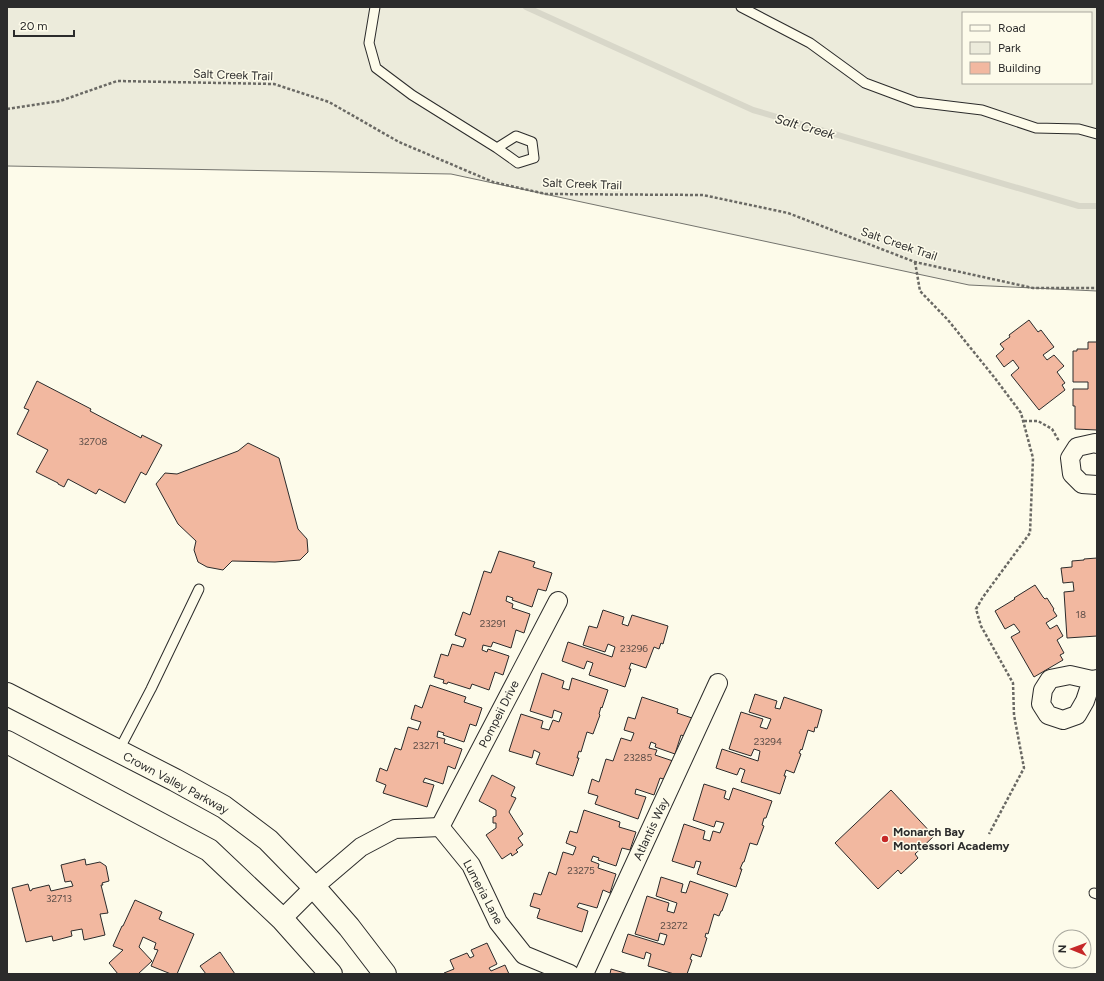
<svg xmlns="http://www.w3.org/2000/svg" width="1104" height="981" font-family="Figtree,sans-serif">
  <rect width="100%" height="100%" fill="#fdfbea"/>
  <!-- green -->
  <path fill="#ecebdb" stroke="#74746e" fill-rule="evenodd" d="M7 7H1097V291L969 285 451 174 7 166ZM963 13H1091V83H963Z"/>
  <g fill="none" stroke-linecap="round" stroke-linejoin="round">
    <!-- stream -->
    <path stroke="#d8d7c9" stroke-width="6" d="M526 7 753 110 1079 206H1097"/>
  </g>
  <!-- building -->
  <g fill="#f2b8a0" stroke="#2b2b2b">
    <path d="M1029 320 1038 332 1041 330 1054 347 1043 355 1047 360 1054 355 1064 366 1057 372 1065 383 1062 385 1065 390 1039 410 1011 375 1019 368 1013 360 1004 367 996 356 1004 349 1000 344 1010 337 1009 335Z"/>
    <path d="M1088 342H1097V430L1075 429V406H1073V389H1088V382H1073V351H1077V349H1088Z"/>
    <path d="M37 381 91 409 90 411 141 438 142 435 162 445 146 475 141 472 125 503 99 489 96 494 68 479 64 487 58 484V483L36 472 48 450 17 434 29 410 24 408Z"/>
    <path d="M248 443 279 458 298 529 307 539 308 552 300 560 275 562 232 561 223 570 207 567 198 562 194 550 196 541 178 524 156 484 165 473 177 474 238 451Z"/>
    <path d="M499 551 535 562 533 567 552 573 546 591 538 589 532 607 512 600 513 598 507 596 506 601 513 604 512 608 530 614 524 633 516 630 511 648 493 642 491 647 483 645 482 650 487 652 488 649 509 656 503 675 495 672 489 690 472 684 470 689 448 682 447 684 443 683 444 680 434 677 441 654 448 656 452 644 463 647 466 639 455 635 463 612 470 615 484 571 491 573Z"/>
    <path d="M1097 558V636L1067 638 1064 592 1074 591 1073 582 1063 583 1061 568 1072 567V561L1084 560V559Z"/>
    <path d="M1035 585 1043 597 1045 599 1047 598 1054 609 1053 610 1057 616 1046 623 1050 629 1057 625 1063 636 1057 640 1064 653 1060 655 1063 660 1034 677 1011 637 1020 632 1014 624 1005 629 995 611 1015 599 1014 598Z"/>
    <path d="M603 610 624 617 622 624 628 626 632 615 668 626 663 644 661 643 659 649 654 647 646 668 631 663 629 669H631L625 687 589 675 593 663 587 661 584 669 562 661 568 642 612 657 615 647 608 644 605 652 583 645 589 626 597 628Z"/>
    <path d="M542 673 564 681 562 688 569 690 572 678 608 690 602 708 601 707 599 714 600 715 593 734 587 732 581 752 579 751 577 758H579L573 776 536 764 540 753 534 750 532 758 509 751 521 714 543 721 541 728 549 730 553 720 559 722 562 713 554 710 552 718 530 711Z"/>
    <path d="M430 685 466 697 464 702 482 708 476 726 470 724 464 742 443 735 444 733 438 731 437 737 445 739 444 743 462 749 455 769 448 766 443 784 425 778 423 782 434 785 427 807 383 793 386 785 376 781 380 768 387 771 395 748 401 750 408 727 418 730 421 722 411 719 415 705 422 708Z"/>
    <path d="M755 694 777 701 775 708 780 709 784 697 822 710 817 728 815 727 814 732 808 730 802 750 801 749 799 753 801 754 794 773 786 770 784 776H786L780 794 741 782 745 770 740 768 737 775 716 768 722 749 758 761 760 751 754 749 751 756 729 749 741 712 763 719 760 727 767 729 771 719 749 712Z"/>
    <path d="M642 697 678 709 677 713 695 719 689 738 681 735 675 754 655 747 656 744 651 742 649 748 657 750 655 755 673 761 667 780 660 778 654 795 636 789 635 794 646 797 638 819 595 804 598 796 588 793 592 779 599 782 606 759 613 761 621 738 631 741 634 733 624 730 628 717 635 719Z"/>
    <path d="M492 775 515 787 511 796 516 798 509 812 523 834 518 838 523 845 516 850 518 852 512 856 511 853 502 859 486 835 496 828V823H493V817L496 816V810L479 801Z"/>
    <path d="M704 784 726 791 724 798 729 800 733 788 772 801 766 818H764L762 825 764 826 757 845 750 843 744 862H743L740 869H742L736 887 697 874 701 862 696 861 694 868 672 861 684 824 705 831 703 839 710 841 713 831 720 833 724 823 716 821 714 827 693 820Z"/>
    <path d="M891 790 934 836 915 854 918 858 901 874 898 870 878 889 835 843Z"/>
    <path d="M584 810 620 822 619 827 636 832 630 850 622 848 616 866 598 860 599 858 593 856 591 861 599 864 598 868 616 874 610 893 603 890 597 908 579 903 577 907 588 911 582 932 537 918 540 909 530 906 534 893 541 895 549 872 556 875 563 852 573 855 576 847 566 843 570 831 577 833Z"/>
    <path d="M85 859 86 865 100 862 106 866 109 881 102 883 103 885H101L108 913 100 914 105 935 84 940 82 929 71 931 72 936 53 941 52 936 26 942 12 888 28 884 30 891 32 890V889L49 885 51 891 73 886 71 881 65 882 61 865Z"/>
    <path d="M661 877 683 884 681 892 686 893 690 881 728 894 722 911H721L719 916 714 914 708 934 706 933 705 937 707 938 701 957 692 954 690 959 692 960 687 974H674L648 966 651 954 646 952 644 959 622 952 628 934 664 945 667 935 660 933 658 941 635 934 647 896 669 903 667 911 674 913 677 903 656 896Z"/>
    <path d="M135 900 162 912 159 919 194 934 177 974H171L151 966 158 950 154 949 156 943 143 937 139 947 152 961 138 974H118L109 963 123 950 113 946 122 926H123Z"/>
    <path d="M487 943 497 964 489 968 491 971 505 965 509 974H445L444 973 454 969 450 960 467 953 470 958 474 956 471 950Z"/>
    <path d="M220 952 235 974H206L200 966Z"/>
    <path d="M611 969 628 974H610Z"/>
  </g>
  <g fill="none" stroke-linecap="round" stroke-linejoin="round">
    <!-- service casing -->
    <g stroke="#2b2b2b" stroke-width="11">
      <g id="service">
        <path d="M375 7 369 43 376 68 412 95 497 148 518 163 534 158 532 142 516 136 497 148"/>
        <path d="M741 7 810 43 865 83 916 102 982 110 1036 128 1079 129 1097 134"/>
        <path d="M118 752 151 689 199 589"/>
        <path d="M1094 893 1097 894"/>
      </g>
    </g>
    <!-- minor casing -->
    <g stroke="#2b2b2b" stroke-width="20">
      <g id="minor">
        <path d="M1097 444 1095 443 1077 447 1070 458 1072 474 1082 484 1097 485"/>
        <path d="M1092 680 1085 701 1077 715 1063 720 1048 715 1041 704 1043 690 1050 679 1070 675 1092 680 1097 679"/>
        <path d="M440 827 558 601"/>
        <path d="M440 827 471 865 498 922 524 955 570 974"/>
        <path d="M282 919 314 887 361 847 395 829 440 827"/>
        <path d="M584 974 718 683"/>
      </g>
    </g>
    <!-- primary casing -->
    <g stroke="#2b2b2b" stroke-width="24">
      <g id="primary">
        <path d="M7 694 175 780 224 807 268 840 314 887 349 927 385 974"/>
        <path d="M7 742 209 850 282 919 331 974"/>
      </g>
    </g>
    <!-- path -->
    <g stroke="#6a6964" stroke-width="2.5" stroke-dasharray="3 2" stroke-linecap="butt">
      <path d="M7 109 60 101 117 81 274 84 329 102 399 142 493 182 546 194 703 195 788 213 915 262 1033 288H1097"/>
      <path d="M915 262 920 291 948 320 994 377 1021 413 1033 458 1030 533 983 597 976 609 981 626 1013 683 1014 715 1024 768 989 834"/>
      <path d="M1024 421H1038L1052 429 1059 441"/>
    </g>
    <!-- service -->
    <use href="#service" stroke="#fdfbea" stroke-width="9"/>
    <!-- minor -->
    <use href="#minor" stroke="#fdfbea" stroke-width="18"/>
    <!-- primary -->
    <use href="#primary" stroke="#fdfbea" stroke-width="22"/>
  </g>
  <!-- markers -->
  <circle fill="#c62828" stroke="#fdfbea" stroke-width="1.5" cx="885" cy="839" r="4"/>
  <g text-anchor="middle" stroke-width="3" stroke-linejoin="round" paint-order="stroke">
    <!-- number labels -->
    <g font-size="10" fill="#5d4e48">
      <text x="93" y="445">32708</text>
      <text x="1081" y="618">18</text>
      <text x="493" y="627">23291</text>
      <text x="634" y="652">23296</text>
      <text x="768" y="745">23294</text>
      <text x="426" y="749">23271</text>
      <text x="638" y="761">23285</text>
      <text x="581" y="874">23275</text>
      <text x="59" y="902">32713</text>
      <text x="674" y="929">23272</text>
    </g>
    <!-- street labels -->
    <g font-size="12" fill="#2b2b2b" stroke="#fdfbea">
      <text transform="translate(233 75) rotate(2)" y="4">Salt Creek Trail</text>
      <text transform="translate(582 184) rotate(2)" y="4">Salt Creek Trail</text>
      <text transform="translate(899 244) rotate(19)" y="4">Salt Creek Trail</text>
      <text transform="translate(499 714) rotate(-63)" y="4">Pompeii Drive</text>
      <text transform="translate(176 783) rotate(28)" y="4">Crown Valley Parkway</text>
      <text transform="translate(651 829) rotate(-65)" y="4">Atlantis Way</text>
      <text transform="translate(483 892) rotate(62)" y="4">Lumeria Lane</text>
    </g>
    <!-- poi labels -->
    <g font-size="12" font-weight="bold" fill="#2b2b2b" stroke="#fdfbea" text-anchor="start">
      <text x="893" y="836">Monarch Bay<tspan x="893" dy="14">Montessori Academy</tspan></text>
    </g>
    <!-- water labels -->
    <g font-size="13" font-style="italic" fill="#2b2b2b" stroke="#fdfbea">
      <text transform="translate(805 126) rotate(16)" y="5">Salt Creek</text>
    </g>
  </g>
  <!-- border -->
  <rect width="1104" height="981" fill="none" stroke="#2b2b2b" stroke-width="16"/>
  <!-- legend -->
  <rect x="962" y="12" width="130" height="72" fill="#fdfbea" stroke="#a9a89e"/>
  <rect x="970" y="25" width="20" height="6" fill="#fdfbea" stroke="#a9a89e"/>
  <text x="998" y="32" font-size="12" fill="#2b2b2b">Road</text>
  <rect x="970" y="42" width="20" height="12" fill="#ecebdb" stroke="#a9a89e"/>
  <text x="998" y="52" font-size="12" fill="#2b2b2b">Park</text>
  <rect x="970" y="62" width="20" height="12" fill="#f2b8a0" stroke="#a9a89e"/>
  <text x="998" y="72" font-size="12" fill="#2b2b2b">Building</text>
  <!-- north arrow -->
  <g transform="translate(1072 949) rotate(271)"><circle r="19" fill="#fdfbea" stroke="#a9a89e"/>
  <path d="M0-3L7 15L0 10L-7 15Z" fill="#c62828"/>
  <text y="-6" font-size="11" font-weight="bold" text-anchor="middle" fill="#2b2b2b">N</text>
  </g>
  <!-- scale -->
  <path d="M14 30v6h60v-6" fill="none" stroke="#2b2b2b" stroke-width="2"/>
  <text x="20" y="30" font-size="12" fill="#2b2b2b" stroke="#fdfbea" stroke-width="3" paint-order="stroke">20 m</text>
</svg>
